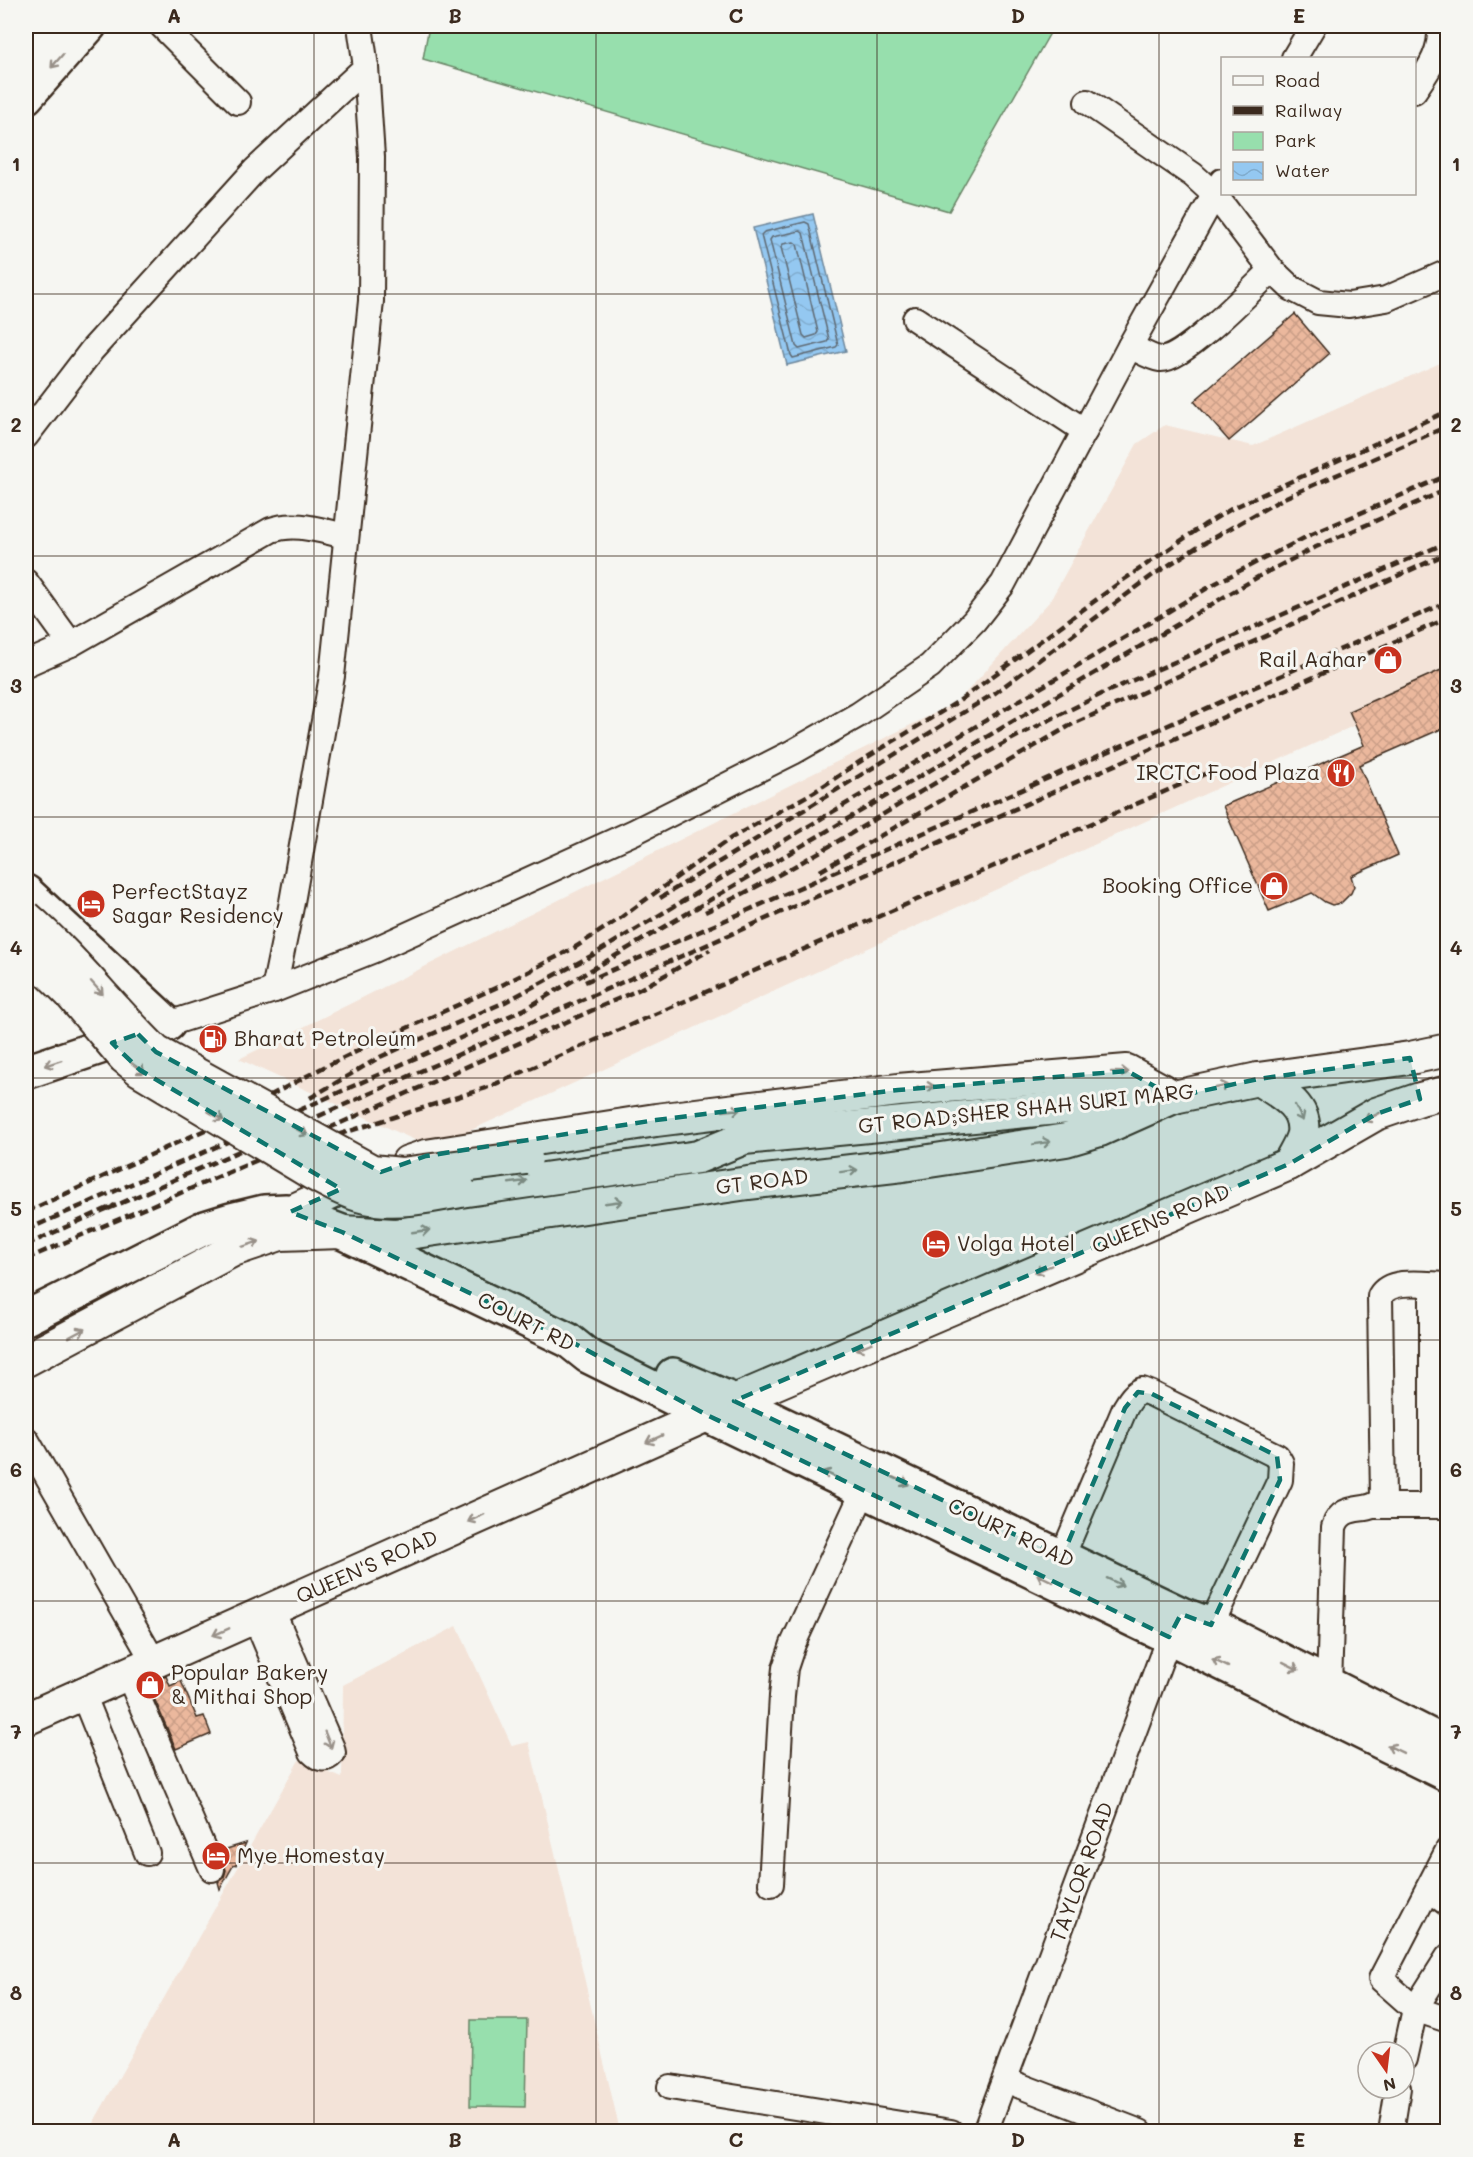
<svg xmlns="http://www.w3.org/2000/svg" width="1473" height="2157" font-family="Mali,sans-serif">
  <defs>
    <pattern id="water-waves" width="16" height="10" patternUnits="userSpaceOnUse" patternTransform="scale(1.5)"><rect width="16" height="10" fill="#94c8f1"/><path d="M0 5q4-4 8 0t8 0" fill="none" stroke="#80acce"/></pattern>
    <pattern id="building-cross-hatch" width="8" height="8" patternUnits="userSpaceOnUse" patternTransform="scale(1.5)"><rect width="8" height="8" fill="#ebb89d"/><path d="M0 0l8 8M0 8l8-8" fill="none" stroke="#ca9e87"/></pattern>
  </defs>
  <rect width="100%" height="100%" fill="#f6f6f2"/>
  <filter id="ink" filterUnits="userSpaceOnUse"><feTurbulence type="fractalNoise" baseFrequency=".0167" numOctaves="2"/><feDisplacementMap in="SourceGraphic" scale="12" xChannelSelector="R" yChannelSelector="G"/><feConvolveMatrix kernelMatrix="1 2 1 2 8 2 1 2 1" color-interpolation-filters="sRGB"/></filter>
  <g filter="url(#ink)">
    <!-- built -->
    <g fill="#f3e3d8">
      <path d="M1447 360V683L432 1148 239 1059 957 702 1050 601 1137 444 1165 425 1253 446Z"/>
      <path d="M457 1626 512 1746 529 1742 620 2131 88 2132 299 1760 342 1778 343 1685Z"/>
    </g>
    <!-- green -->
    <g fill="#97dfad" stroke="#698466" stroke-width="1.5">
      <path d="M429 26H1054L949 211 423 59Z"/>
      <path d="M471 2020H527L525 2107 470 2106Z"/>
    </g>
    <!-- water -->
    <path fill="url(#water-waves)" stroke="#70899d" stroke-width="1.5" d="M813 214 846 351 787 365 753 228Z"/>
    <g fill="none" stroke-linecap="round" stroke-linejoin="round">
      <!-- shore -->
      <g stroke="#5f6972" stroke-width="1.5">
        <path d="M805 222 809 224 838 345 836 347 793 358 791 355 761 235 764 232Z"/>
        <path d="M800 231 803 233 829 339 827 342 799 349 796 346 770 240 772 237Z"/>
        <path d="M794 242 797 244 818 332 816 335 806 338 803 335 781 247 783 244Z"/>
      </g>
    </g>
    <!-- building -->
    <g fill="url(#building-cross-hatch)" stroke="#3b2a1e" stroke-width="1.5">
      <path d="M1295 314 1329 354 1229 441 1194 401Z"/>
      <path d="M1448 667V726L1359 765 1398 855 1351 876 1354 886 1351 893 1341 903 1332 905 1325 902 1312 893 1269 911 1223 806 1364 745 1349 711Z"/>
      <path d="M166 1676 170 1686 181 1681 197 1718 204 1716 211 1734 176 1749 148 1684Z"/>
      <path d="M246 1843 236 1865 233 1866 220 1889 218 1882 224 1877 226 1870 220 1851Z"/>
    </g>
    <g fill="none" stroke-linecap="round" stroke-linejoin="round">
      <!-- minor casing -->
      <g stroke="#3b2a1e" stroke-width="28">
        <g id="minor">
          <path d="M162 26 238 102"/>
          <path d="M1294 58 1313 26"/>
          <path d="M1414 91C1429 69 1442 52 1440 26"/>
          <path d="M1087 102 1193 175 1215 195 1272 270 1291 288 1318 302 1349 305 1386 299 1448 272"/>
          <path d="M915 319 1085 431"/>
          <path d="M1130 346C1139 350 1151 358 1160 359 1182 362 1254 287 1272 270"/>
          <path d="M26 436 92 350 255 170 366 67"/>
          <path d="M26 582 71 644"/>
          <path d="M26 664 71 644 271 530C296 521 321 531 346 536"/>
          <path d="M274 990 292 902 332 676 371 301 372 157 366 67 360 26"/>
          <path d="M168 1024 274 990 374 950 634 832 793 752 858 715 930 666 974 621 1003 584 1130 346 1222 181"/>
          <path d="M1432 1285V1506"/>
          <path d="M26 1439 154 1662"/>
          <path d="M1375 1506H1448"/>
          <path d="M1062 1557 1125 1408C1130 1400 1133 1394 1142 1390L1152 1394 1277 1456 1281 1463 1280 1480 1211 1625"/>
          <path d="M255 1617 312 1752C319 1759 325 1762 333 1753L332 1748 272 1610"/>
          <path d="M128 1674 212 1869"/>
          <path d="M1329 1686 1334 1527C1343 1500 1368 1516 1383 1499L1380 1296C1391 1277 1428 1285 1448 1285"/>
          <path d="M83 1694 147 1853"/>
          <path d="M1448 1850 1381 1979 1415 2009 1448 2020"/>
          <path d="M771 1884 782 1696 785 1668 793 1644 864 1490"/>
          <path d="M1428 1889 1448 1904"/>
          <path d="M1404 2059 1415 2009 1448 1957"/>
          <path d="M1005 2080 1140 2132"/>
          <path d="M670 2087 951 2132"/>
          <path d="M985 2132 1169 1637 1176 1623"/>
          <path d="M1391 2132 1398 2088"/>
        </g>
      </g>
      <!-- major casing -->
      <g stroke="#3b2a1e" stroke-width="36">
        <g id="major">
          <path d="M1258 1079C1279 1092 1307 1105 1303 1134 1301 1144 1293 1155 1289 1164"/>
          <path d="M408 1162 426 1156 656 1120 898 1090 1127 1071 1174 1097"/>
          <path d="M460 1191 698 1157 744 1138 1174 1097 1258 1079 1410 1058 1448 1050"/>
          <path d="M290 1212 361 1179"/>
          <path d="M26 1360 233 1250 280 1234 342 1232 395 1235 748 1183 903 1165 1066 1140 1100 1130 1174 1097"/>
          <path d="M26 1719 707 1415 734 1401 1289 1164 1376 1114 1420 1099 1448 1092"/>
        </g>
      </g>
      <!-- highway casing -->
      <g stroke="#3b2a1e" stroke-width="38">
        <g id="highway">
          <path d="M26 61 57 26"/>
          <path d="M26 97 89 26"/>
          <path d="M26 892 168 1024 26 1072"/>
          <path d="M26 1318 202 1229 231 1220 264 1212 286 1211 342 1232 568 1340 588 1356 707 1415 1169 1637 1448 1775"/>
          <path d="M673 1375 734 1401 1181 1614 1211 1625 1448 1745"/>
        </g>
      </g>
      <!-- minor -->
      <use href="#minor" stroke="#f6f6f2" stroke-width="24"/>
      <!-- major -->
      <use href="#major" stroke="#f6f6f2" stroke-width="32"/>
      <!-- highway -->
      <use href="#highway" stroke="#f6f6f2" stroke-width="33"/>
      <!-- rail -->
      <g stroke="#3b2a1e" stroke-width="4.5" stroke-dasharray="9 4.5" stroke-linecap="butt">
        <path d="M820 871 1071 725 1448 553"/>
        <path d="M660 898 995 693 1153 575 1197 547 1284 498 1448 426"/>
        <path d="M705 912C812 863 909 795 1012 739 1043 723 1075 707 1106 692L1448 542"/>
        <path d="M585 982 1448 602"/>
        <path d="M354 1052 504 984 574 948 619 919 731 838 814 792 861 761 959 701 1119 583 1204 525 1233 508 1283 485 1448 411"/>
        <path d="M310 1098 380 1057 505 1002 591 956 1216 583 1310 535 1448 475"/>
        <path d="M316 1134 640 989 710 950"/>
        <path d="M261 1159 486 1088 1214 770"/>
        <path d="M108 1209 1448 618"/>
        <path d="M26 1212 205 1130 324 1067 360 1050"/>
        <path d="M26 1230 264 1126 525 1009 1263 574 1316 547 1448 489"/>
        <path d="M26 1245 115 1205"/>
        <path d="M26 1259 267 1156"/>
      </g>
      <!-- major-bridge casing -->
      <g stroke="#3b2a1e" stroke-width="36" stroke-linecap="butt">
        <g id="major-bridge">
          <path d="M26 917C73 958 111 1008 156 1052L372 1171 401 1174 526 1158"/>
          <path d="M26 950 69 992 124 1057 140 1070 310 1172C330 1183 353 1196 376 1199 404 1202 432 1196 460 1191"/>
        </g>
      </g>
      <!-- major-bridge -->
      <use href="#major-bridge" stroke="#f6f6f2" stroke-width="32"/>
    </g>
    <!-- one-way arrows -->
    <defs><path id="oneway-shaft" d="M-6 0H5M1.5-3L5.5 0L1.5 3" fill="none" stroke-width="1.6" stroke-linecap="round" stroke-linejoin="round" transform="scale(1.5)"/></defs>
    <g stroke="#989088">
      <use href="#oneway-shaft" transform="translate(57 61) rotate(131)"/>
      <use href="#oneway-shaft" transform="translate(97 988) rotate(48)"/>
      <use href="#oneway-shaft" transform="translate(53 1063) rotate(162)"/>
      <use href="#oneway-shaft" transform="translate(138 1068) rotate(37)"/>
      <use href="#oneway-shaft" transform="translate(1120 1072) rotate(1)"/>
      <use href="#oneway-shaft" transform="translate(926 1087) rotate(-5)"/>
      <use href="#oneway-shaft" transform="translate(1220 1087) rotate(-12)"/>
      <use href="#oneway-shaft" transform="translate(732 1110) rotate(-7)"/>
      <use href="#oneway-shaft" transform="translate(1299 1113) rotate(64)"/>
      <use href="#oneway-shaft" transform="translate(216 1116) rotate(31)"/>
      <use href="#oneway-shaft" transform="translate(1372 1117) rotate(153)"/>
      <use href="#oneway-shaft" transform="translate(300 1131) rotate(29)"/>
      <use href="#oneway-shaft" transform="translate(1042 1143) rotate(-9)"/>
      <use href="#oneway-shaft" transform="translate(849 1171) rotate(-7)"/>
      <use href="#oneway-shaft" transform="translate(518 1182) rotate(-8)"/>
      <use href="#oneway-shaft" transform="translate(614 1202) rotate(-8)"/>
      <use href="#oneway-shaft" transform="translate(421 1231) rotate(-8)"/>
      <use href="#oneway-shaft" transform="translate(251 1244) rotate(-18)"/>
      <use href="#oneway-shaft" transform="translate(1043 1269) rotate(157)"/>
      <use href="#oneway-shaft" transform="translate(77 1333) rotate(-28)"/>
      <use href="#oneway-shaft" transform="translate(864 1346) rotate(157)"/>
      <use href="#oneway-shaft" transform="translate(654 1439) rotate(156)"/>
      <use href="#oneway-shaft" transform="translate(831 1475) rotate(-154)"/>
      <use href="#oneway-shaft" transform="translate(901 1481) rotate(25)"/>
      <use href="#oneway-shaft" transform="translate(476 1518) rotate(156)"/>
      <use href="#oneway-shaft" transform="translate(1045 1578) rotate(-154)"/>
      <use href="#oneway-shaft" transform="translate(1115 1582) rotate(25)"/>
      <use href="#oneway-shaft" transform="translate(221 1632) rotate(156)"/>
      <use href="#oneway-shaft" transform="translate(1220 1663) rotate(-154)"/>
      <use href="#oneway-shaft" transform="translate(1291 1666) rotate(27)"/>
      <use href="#oneway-shaft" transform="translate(328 1740) rotate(68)"/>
      <use href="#oneway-shaft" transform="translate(1395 1749) rotate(-154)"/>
    </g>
  </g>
  <!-- marked area -->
  <path fill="#0f766e" fill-opacity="0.2" stroke="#0f766e" stroke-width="4.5" stroke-dasharray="12 8" stroke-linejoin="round" d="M138 1034 156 1052 381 1172 426 1156 656 1120 898 1090 1127 1071 1174 1097 1258 1079 1410 1058 1420 1099 1376 1114 1289 1164 734 1401 1062 1557 1125 1408 1138 1392 1152 1394 1277 1456 1280 1480 1211 1625 1181 1614 1169 1637 707 1415 568 1340 342 1232 290 1212 341 1189 140 1070 112 1043Z"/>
  <!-- grid -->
  <path fill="none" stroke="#3b2a1e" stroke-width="1.5" stroke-opacity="0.55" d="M314 26V2132M596 26V2132M877 26V2132M1159 26V2132M26 294H1448M26 556H1448M26 817H1448M26 1078H1448M26 1340H1448M26 1601H1448M26 1863H1448"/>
  <!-- icons -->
  <defs>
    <g id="shop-disc" transform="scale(1.5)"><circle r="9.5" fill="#c8321e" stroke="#f6f6f2"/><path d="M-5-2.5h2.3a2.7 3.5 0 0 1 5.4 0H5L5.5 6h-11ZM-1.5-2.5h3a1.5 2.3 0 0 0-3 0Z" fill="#fff"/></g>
    <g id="restaurant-disc" transform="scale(1.5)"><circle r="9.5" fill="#c8321e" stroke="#f6f6f2"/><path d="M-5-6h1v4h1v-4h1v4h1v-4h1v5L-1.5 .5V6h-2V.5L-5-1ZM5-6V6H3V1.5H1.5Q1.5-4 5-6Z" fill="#fff"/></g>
    <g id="hotel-disc" transform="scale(1.5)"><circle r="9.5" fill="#c8321e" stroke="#f6f6f2"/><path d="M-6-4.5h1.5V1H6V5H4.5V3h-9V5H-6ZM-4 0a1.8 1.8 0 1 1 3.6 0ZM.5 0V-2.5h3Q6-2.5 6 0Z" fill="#fff"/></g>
    <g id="fuel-disc" transform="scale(1.5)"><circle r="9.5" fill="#c8321e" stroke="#f6f6f2"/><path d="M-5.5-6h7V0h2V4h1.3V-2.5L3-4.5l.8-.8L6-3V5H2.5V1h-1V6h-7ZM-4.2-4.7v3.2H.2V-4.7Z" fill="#fff"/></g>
  </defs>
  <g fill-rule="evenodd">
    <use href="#shop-disc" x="1388" y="660"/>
    <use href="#restaurant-disc" x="1341" y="773"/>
    <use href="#shop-disc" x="1274" y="886"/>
    <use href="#hotel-disc" x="91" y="904"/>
    <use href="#fuel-disc" x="213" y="1039"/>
    <use href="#hotel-disc" x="936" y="1244"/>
    <use href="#shop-disc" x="150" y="1685"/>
    <use href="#hotel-disc" x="216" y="1856"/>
  </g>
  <g text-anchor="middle" stroke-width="6" stroke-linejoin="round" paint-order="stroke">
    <!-- poi labels -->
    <g font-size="21" fill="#3b2a1e" stroke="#f6f6f2" text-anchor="start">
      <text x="1367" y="667" text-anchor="end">Rail Aahar</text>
      <text x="1320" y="780" text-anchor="end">IRCTC Food Plaza</text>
      <text x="1253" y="893" text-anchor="end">Booking Office</text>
      <text x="112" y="899">PerfectStayz<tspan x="112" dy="24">Sagar Residency</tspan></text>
      <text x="234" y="1046">Bharat Petroleum</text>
      <text x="957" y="1251">Volga Hotel</text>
      <text x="171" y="1680">Popular Bakery<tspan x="171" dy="24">&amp; Mithai Shop</tspan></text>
      <text x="237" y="1863">Mye Homestay</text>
    </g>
    <!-- street labels -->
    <g font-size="21" fill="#3b2a1e" stroke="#f6f6f2">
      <text transform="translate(1026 1109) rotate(-6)" y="7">GT ROAD;SHER SHAH SURI MARG</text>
      <text transform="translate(762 1182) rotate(-7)" y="7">GT ROAD</text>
      <text transform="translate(1161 1219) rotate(-23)" y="7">QUEENS ROAD</text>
      <text transform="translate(526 1322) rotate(27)" y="7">COURT RD</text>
      <text transform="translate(1011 1533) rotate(25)" y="7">COURT ROAD</text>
      <text transform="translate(367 1567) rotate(-24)" y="7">QUEEN'S ROAD</text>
      <text transform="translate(1082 1872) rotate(-70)" y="7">TAYLOR ROAD</text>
    </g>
  </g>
  <!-- margin -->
  <rect width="1473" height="2157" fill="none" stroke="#f6f6f2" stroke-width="66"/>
  <!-- legend -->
  <rect x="1221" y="57" width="195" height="138" fill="#f6f6f2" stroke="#aba49d" stroke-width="1.5"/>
  <rect x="1233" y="76" width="30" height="9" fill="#f6f6f2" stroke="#aba49d" stroke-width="1.5"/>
  <text x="1275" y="87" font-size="18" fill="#3b2a1e">Road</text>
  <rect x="1233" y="106" width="30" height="9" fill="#3b2a1e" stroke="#aba49d" stroke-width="1.5"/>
  <text x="1275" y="117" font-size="18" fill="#3b2a1e">Railway</text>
  <rect x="1233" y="132" width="30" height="18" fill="#97dfad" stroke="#aba49d" stroke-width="1.5"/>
  <text x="1275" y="147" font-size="18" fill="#3b2a1e">Park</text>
  <rect x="1233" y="162" width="30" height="18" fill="url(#water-waves)" stroke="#aba49d" stroke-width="1.5"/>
  <text x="1275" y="177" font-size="18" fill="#3b2a1e">Water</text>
  <!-- north arrow -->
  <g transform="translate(1386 2070) rotate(166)"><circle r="28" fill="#f6f6f2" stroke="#aba49d" stroke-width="1.5"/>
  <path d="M0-4.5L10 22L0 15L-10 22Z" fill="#c8321e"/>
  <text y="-9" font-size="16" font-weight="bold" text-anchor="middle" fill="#3b2a1e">N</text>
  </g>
  <rect x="33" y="33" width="1407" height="2091" fill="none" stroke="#3b2a1e" stroke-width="2"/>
  <g font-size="20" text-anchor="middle" font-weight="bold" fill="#3b2a1e">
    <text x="174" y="23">A</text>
    <text x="455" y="23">B</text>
    <text x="736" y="23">C</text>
    <text x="1018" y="23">D</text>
    <text x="1299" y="23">E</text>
    <text x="16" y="171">1</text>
    <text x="1456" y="171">1</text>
    <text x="16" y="432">2</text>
    <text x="1456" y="432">2</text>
    <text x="16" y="693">3</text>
    <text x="1456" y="693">3</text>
    <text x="16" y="955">4</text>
    <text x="1456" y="955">4</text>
    <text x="16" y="1216">5</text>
    <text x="1456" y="1216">5</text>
    <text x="16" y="1477">6</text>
    <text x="1456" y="1477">6</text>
    <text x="16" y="1739">7</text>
    <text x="1456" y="1739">7</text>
    <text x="16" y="2000">8</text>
    <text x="1456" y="2000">8</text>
    <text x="174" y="2147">A</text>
    <text x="455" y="2147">B</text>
    <text x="736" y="2147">C</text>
    <text x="1018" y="2147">D</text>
    <text x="1299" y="2147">E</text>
  </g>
</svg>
